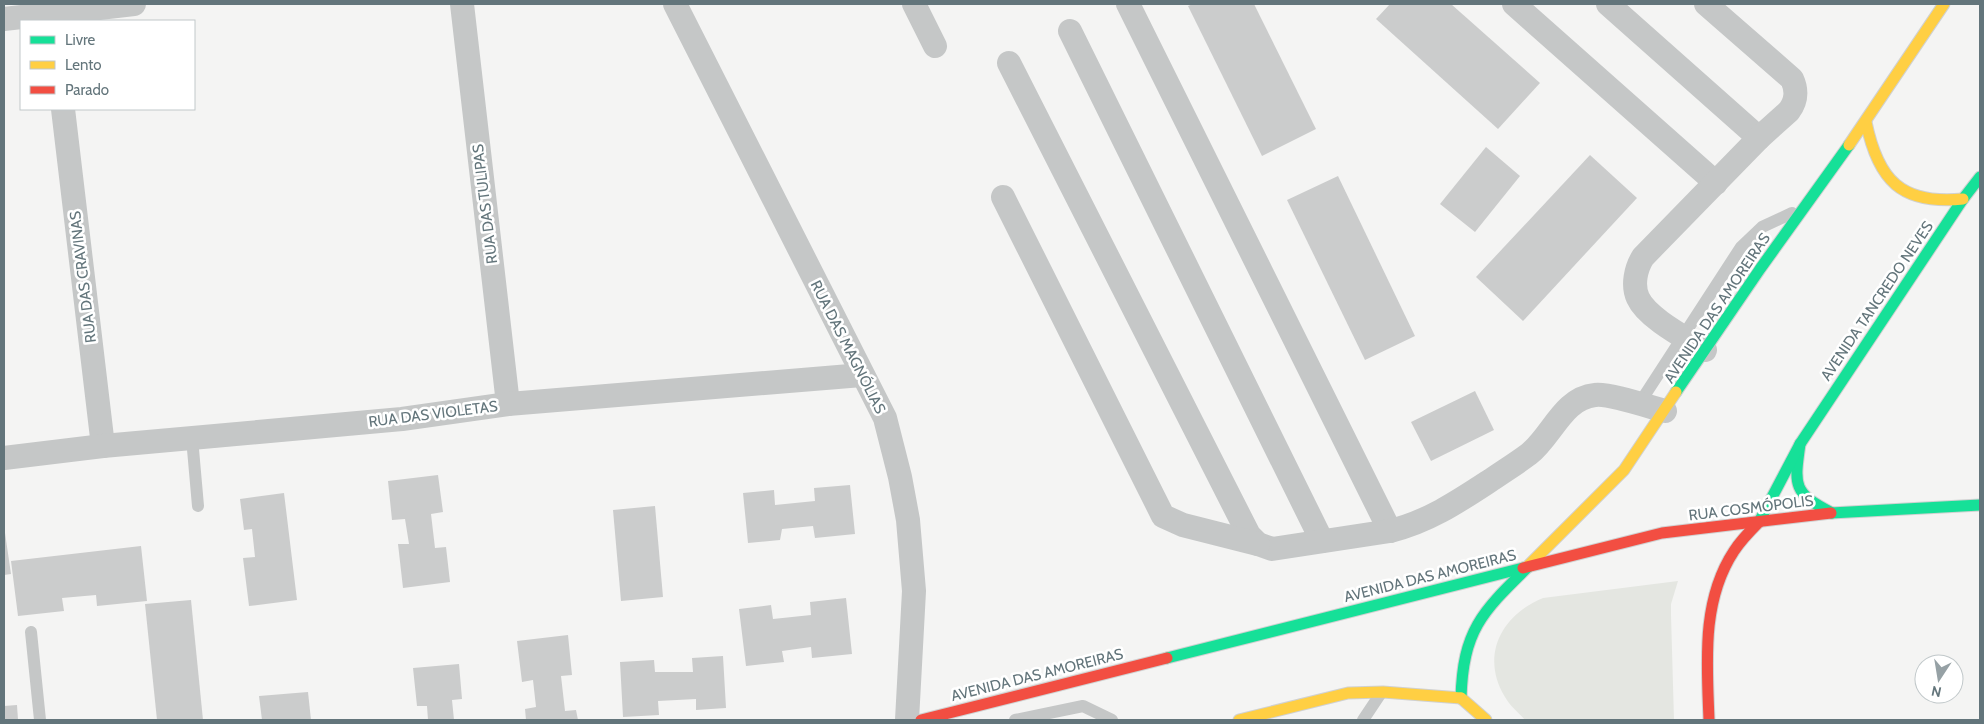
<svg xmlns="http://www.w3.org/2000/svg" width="1984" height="724" font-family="Cabin,sans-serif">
  <rect width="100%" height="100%" fill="#f4f4f3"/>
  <!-- green -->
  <path fill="#e4e6e1" d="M1678 581 1671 604V615L1674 720H1525C1519 713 1510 706 1505 697 1480 656 1501 615 1543 598Z"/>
  <!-- building -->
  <g fill="#cbcccc">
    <path d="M1193 4H1254L1316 129 1262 156 1188 6Z"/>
    <path d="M1390 4H1451L1540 83 1498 129 1376 19Z"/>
    <path d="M1486 147 1520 176 1475 232 1440 204Z"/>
    <path d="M1590 155 1637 198 1523 321 1476 277Z"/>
    <path d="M1338 176 1415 336 1365 360 1287 200Z"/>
    <path d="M1475 391 1494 430 1431 461 1411 422Z"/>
    <path d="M438 475 443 512 431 514 435 548 446 547 450 582 403 588 398 544H409L405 519 392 520 388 481Z"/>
    <path d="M850 485 855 534 815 538 813 526 782 529 780 540 748 543 743 493 774 490 775 505 815 501 814 488Z"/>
    <path d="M284 493 297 600 249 606 243 558 255 557 252 529 244 530 240 499Z"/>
    <path d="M655 506 663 597 621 601 613 510Z"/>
    <path d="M4 526 11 574 4 575Z"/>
    <path d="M141 546 147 601 97 606 96 595 62 598 64 611 18 616 11 561Z"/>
    <path d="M846 598 852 654 812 658 811 647 782 651 784 662 746 666 739 609 771 605 773 619 811 615 810 602Z"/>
    <path d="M191 600 203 720H157L145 604Z"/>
    <path d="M568 635 572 675 561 676 565 711 576 710 578 720H526L525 709 536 707 533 680 522 682 517 641Z"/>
    <path d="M723 656 726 708 696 710V699L658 701 659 715 623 717 620 662 654 660 655 672H693L692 658Z"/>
    <path d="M459 664 462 699 452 700 454 720H428L427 706H417L413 668Z"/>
    <path d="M308 692 311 720H262L259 696Z"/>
    <path d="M17 705 18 720H4V706Z"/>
  </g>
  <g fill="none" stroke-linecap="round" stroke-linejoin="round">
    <!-- fast casing -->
    <g stroke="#d0d1d1" stroke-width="13">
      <g id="fast">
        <path d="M1676 392 1760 269 1849 145"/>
        <path d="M1800 444C1794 486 1793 493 1832 513"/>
        <path d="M1831 513 1980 505"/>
        <path d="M1759 522 1800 444 1963 199 1980 177"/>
        <path d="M1167 658 1523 568"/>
        <path d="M1461 698C1463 630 1482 612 1528 567"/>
      </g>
    </g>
    <!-- slow casing -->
    <g stroke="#d0d1d1" stroke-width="13">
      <g id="slow">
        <path d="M1866 122C1878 180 1901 205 1963 199"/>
        <path d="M1849 145 1944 4"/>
        <path d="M1528 566 1624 470 1676 392"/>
        <path d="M1461 698 1486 720"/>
        <path d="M1239 720 1348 693 1383 692 1461 698"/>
      </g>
    </g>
    <!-- jam casing -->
    <g stroke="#d0d1d1" stroke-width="13">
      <g id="jam">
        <path d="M1523 568 1662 533 1831 513"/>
        <path d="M921 720 1167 658"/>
        <path d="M1709 720C1707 663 1701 601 1734 551 1741 540 1750 531 1759 522"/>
      </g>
    </g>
    <!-- lane -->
    <g stroke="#c5c7c7" stroke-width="12">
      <path d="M1639 404 1741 247 1762 227 1792 213"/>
      <path d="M192 438 198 506"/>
      <path d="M31 632 40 720"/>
      <path d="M1015 720 1083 706 1112 720"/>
      <path d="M1363 720 1381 693"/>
    </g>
    <!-- street -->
    <g stroke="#c5c7c7" stroke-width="24">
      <path d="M462 4 508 404"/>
      <path d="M675 4 885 418 900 477 908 520 914 591 907 720"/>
      <path d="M914 4 935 46"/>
      <path d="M1128 4 1390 531"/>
      <path d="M1514 4 1716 183"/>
      <path d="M1608 4 1759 138"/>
      <path d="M4 19 134 4"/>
      <path d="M1070 31 1322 541"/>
      <path d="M1009 63 1249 535 1258 544 1272 549 1390 531C1428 522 1459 501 1491 480 1504 471 1517 463 1529 454 1552 436 1563 398 1595 395 1609 393 1650 407 1665 411"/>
      <path d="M63 109 103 446"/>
      <path d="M1003 197 1163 516 1183 525 1258 544"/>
      <path d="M1705 350C1686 338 1647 318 1638 298 1632 285 1636 268 1643 257L1759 138 1789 111C1797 100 1797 90 1792 79L1706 4"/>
      <path d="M4 458 103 446 402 419 508 404 862 375"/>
    </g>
    <!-- fast -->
    <use href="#fast" stroke="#16e098" stroke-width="11"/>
    <!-- slow -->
    <use href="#slow" stroke="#ffcf43" stroke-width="11"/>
    <!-- jam -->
    <use href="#jam" stroke="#f24e42" stroke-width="11"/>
  </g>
  <g text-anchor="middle" stroke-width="5" stroke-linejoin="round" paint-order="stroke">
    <!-- street labels -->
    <g font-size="15" fill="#63757b" stroke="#fff">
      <text transform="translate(485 204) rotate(-97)" y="5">RUA DAS TULIPAS</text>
      <text transform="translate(83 277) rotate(-97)" y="5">RUA DAS CRAVINAS</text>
      <text transform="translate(1877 301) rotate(-56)" y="5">AVENIDA TANCREDO NEVES</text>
      <text transform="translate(1717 308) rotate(-56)" y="5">AVENIDA DAS AMOREIRAS</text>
      <text transform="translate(848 347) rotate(63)" y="5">RUA DAS MAGNÓLIAS</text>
      <text transform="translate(433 414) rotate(-7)" y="5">RUA DAS VIOLETAS</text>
      <text transform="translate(1751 508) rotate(-7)" y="5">RUA COSMÓPOLIS</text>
      <text transform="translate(1430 576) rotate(-14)" y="5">AVENIDA DAS AMOREIRAS</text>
      <text transform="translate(1037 675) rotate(-14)" y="5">AVENIDA DAS AMOREIRAS</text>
    </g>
  </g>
  <!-- border -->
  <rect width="1984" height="724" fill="none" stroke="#63757b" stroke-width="10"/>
  <!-- legend -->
  <rect x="20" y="20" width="175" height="90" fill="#ffffff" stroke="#c1c8ca"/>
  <rect x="30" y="36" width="25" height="8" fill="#16e098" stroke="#c1c8ca"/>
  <text x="65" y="45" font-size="15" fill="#63757b">Livre</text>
  <rect x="30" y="61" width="25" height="8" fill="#ffcf43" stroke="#c1c8ca"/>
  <text x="65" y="70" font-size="15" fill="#63757b">Lento</text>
  <rect x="30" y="86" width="25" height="8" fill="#f24e42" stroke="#c1c8ca"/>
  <text x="65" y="95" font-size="15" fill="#63757b">Parado</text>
  <!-- north arrow -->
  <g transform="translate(1939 679) rotate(192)"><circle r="24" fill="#ffffff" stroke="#c1c8ca"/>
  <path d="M0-4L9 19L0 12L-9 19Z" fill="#96a1a5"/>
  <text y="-8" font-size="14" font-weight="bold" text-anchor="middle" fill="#63757b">N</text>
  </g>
</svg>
